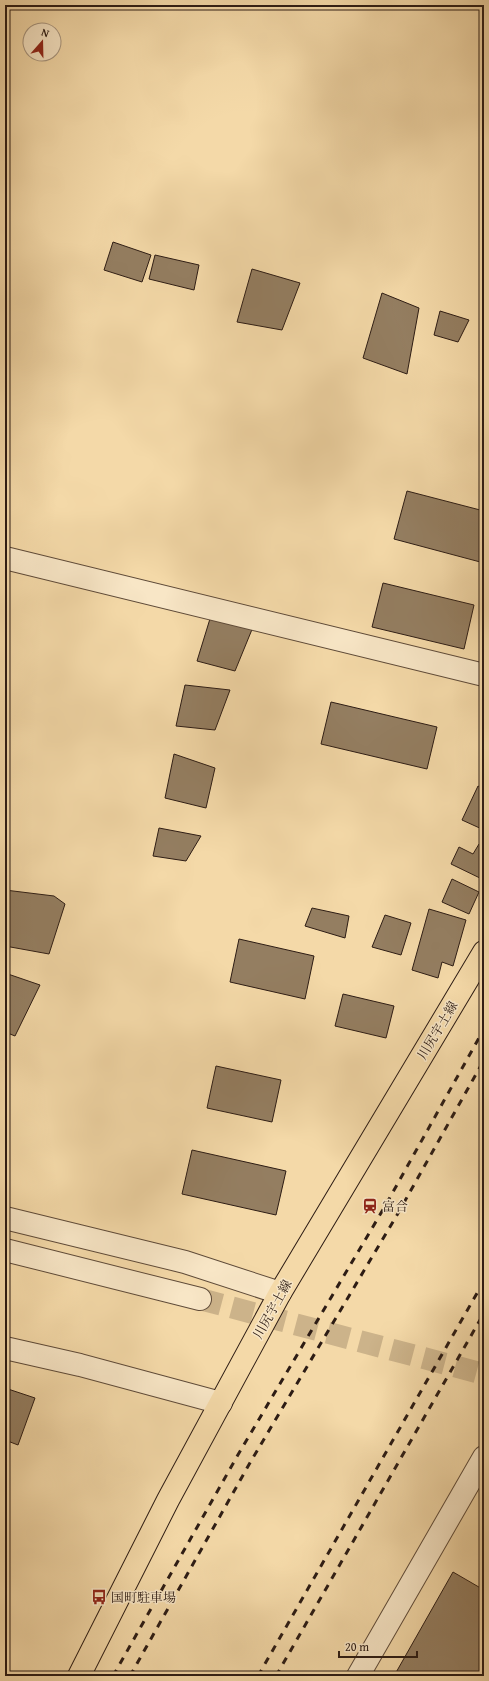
<svg xmlns="http://www.w3.org/2000/svg" width="489" height="1681" font-family="'Gentium Book Plus','Noto Serif JP',serif">
  <rect width="100%" height="100%" fill="#f4d9a8"/>
  <filter id="stains"><feTurbulence type="fractalNoise" baseFrequency=".005" numOctaves="4"/><feColorMatrix values="0 0 0 0 .2 0 0 0 0 .09 0 0 0 0 .02 0 0 0 .5 -.17"/></filter>
  <radialGradient id="worn" r=".72"><stop offset=".6" stop-color="#630" stop-opacity="0"/><stop offset="1" stop-color="#630" stop-opacity=".3"/></radialGradient>
  <!-- building -->
  <g fill="#947e61" stroke="#2d1c14">
    <path d="M113 242 151 255 142 282 104 270Z"/>
    <path d="M155 255 199 265 194 290 149 279Z"/>
    <path d="M252 269 300 283 282 330 237 322Z"/>
    <path d="M382 293 419 308 407 374 363 358Z"/>
    <path d="M440 311 469 320 458 342 434 335Z"/>
    <path d="M407 491 484 511V563L394 539Z"/>
    <path d="M383 583 474 605 464 649 372 627Z"/>
    <path d="M213 609 253 627 235 671 197 661Z"/>
    <path d="M185 685 230 690 215 730 176 726Z"/>
    <path d="M331 702 437 727 427 769 321 744Z"/>
    <path d="M174 754 215 768 206 808 165 798Z"/>
    <path d="M478 786 484 789V830L462 820Z"/>
    <path d="M159 828 201 836 186 861 153 856Z"/>
    <path d="M479 844 484 847V880L451 864 459 847 473 854Z"/>
    <path d="M452 879 479 892 469 914 442 902Z"/>
    <path d="M5 890 54 896 65 904 49 954 5 946Z"/>
    <path d="M312 908 349 916 345 938 305 926Z"/>
    <path d="M429 909 466 920 453 966 442 962 438 978 412 970Z"/>
    <path d="M385 915 411 923 401 955 372 947Z"/>
    <path d="M239 939 314 956 305 999 230 982Z"/>
    <path d="M5 973 40 985 15 1036 5 1032Z"/>
    <path d="M343 994 394 1006 386 1038 335 1026Z"/>
    <path d="M216 1066 281 1080 272 1122 207 1108Z"/>
    <path d="M5 1104 9 1105 5 1119Z"/>
    <path d="M192 1150 286 1171 276 1215 182 1194Z"/>
    <path d="M5 1388 35 1398 18 1445 5 1440Z"/>
    <path d="M453 1572 484 1590V1676H394Z"/>
  </g>
  <g fill="none" stroke-linecap="round" stroke-linejoin="round">
    <!-- minor-tunnel -->
    <path stroke="#ccb38a" stroke-width="22" stroke-dasharray="22 11" stroke-linecap="butt" d="M200 1299 484 1374"/>
    <!-- minor casing -->
    <g stroke="#5f4b39" stroke-width="24">
      <g id="minor">
        <path d="M5 558 484 675"/>
        <path d="M5 1218 185 1262 280 1293"/>
        <path d="M5 1250 200 1299"/>
        <path d="M5 1348 80 1365 221 1403"/>
        <path d="M358 1676 484 1457"/>
      </g>
    </g>
    <!-- major casing -->
    <g stroke="#2d1c14" stroke-width="24">
      <path id="major" d="M79 1676 168 1500 280 1293 484 952"/>
    </g>
    <!-- minor -->
    <use href="#minor" stroke="#f8e6c6" stroke-width="22"/>
    <!-- major -->
    <use href="#major" stroke="#f4d9a8" stroke-width="22"/>
    <!-- rail -->
    <g stroke="#2d1c14" stroke-width="3" stroke-dasharray="7 7" stroke-linecap="butt">
      <path d="M113 1676 239 1453 384 1208 484 1029"/>
      <path d="M130 1676 251 1461 397 1215 484 1060"/>
      <path d="M258 1676 484 1281"/>
      <path d="M276 1676 484 1313"/>
    </g>
  </g>
  <!-- icons -->
  <defs>
    <g id="station-bare" transform="scale(1.2)"><path d="M-3-6H3Q5-6 5-4V2Q5 4 3 4L4.5 6H3L1.5 4h-3L-3 6H-4.5L-3 4Q-5 4-5 2V-4Q-5-6-3-6ZM-3.5-4v3h7v-3ZM-3.5 1v1.5H-2V1ZM2 1v1.5H3.5V1Z" fill="#8f2418" stroke="#f8e6c6" stroke-width="2.5" paint-order="stroke"/></g>
    <g id="bus-bare" transform="scale(1.2)"><path d="M-5-6H5V4H4V6H2V4H-2V6H-4V4H-5ZM-3.5-4V0h7V-4ZM-3.5 1.2v1.5H-2V1.2ZM2 1.2v1.5H3.5V1.2Z" fill="#8f2418" stroke="#f8e6c6" stroke-width="2.5" paint-order="stroke"/></g>
  </defs>
  <g fill-rule="evenodd">
    <use href="#station-bare" x="370" y="1206"/>
    <use href="#bus-bare" x="99" y="1597"/>
  </g>
  <g text-anchor="middle" stroke-width="3" stroke-linejoin="round" paint-order="stroke">
    <!-- street labels -->
    <g font-size="13" fill="#2d1c14" stroke="#f8e6c6">
      <text transform="translate(437 1030) rotate(-59)" y="5">川尻宇土線</text>
      <text transform="translate(272 1309) rotate(-61)" y="5">川尻宇土線</text>
    </g>
    <!-- poi labels -->
    <g font-size="13" fill="#2d1c14" stroke="#f8e6c6" text-anchor="start">
      <text x="382" y="1211">富合</text>
      <text x="111" y="1602">国町駐車場</text>
    </g>
  </g>
  <!-- margin -->
  <rect width="489" height="1681" fill="none" stroke="#f4d9a8" stroke-width="20"/>
  <rect x="6" y="6" width="477" height="1669" fill="none" stroke="#2d1c14" stroke-width="2"/>
  <rect x="10" y="10" width="469" height="1661" fill="none" stroke="#2d1c14"/>
  <!-- north arrow -->
  <g transform="translate(42 42) rotate(20)"><circle r="19" fill="#f8e6c6" stroke="#a7957f"/>
  <path d="M0-3L7 15L0 10L-7 15Z" fill="#8f2418"/>
  <text y="-6" font-size="11" font-weight="bold" text-anchor="middle" fill="#2d1c14">N</text>
  </g>
  <!-- scale -->
  <path d="M339 1651v6h78v-6" fill="none" stroke="#2d1c14" stroke-width="2"/>
  <text x="345" y="1651" font-size="12" fill="#2d1c14" stroke="#f8e6c6" stroke-width="3" paint-order="stroke">20 m</text>
  <rect width="100%" height="100%" filter="url(#stains)"/>
  <rect width="100%" height="100%" fill="url(#worn)"/>
</svg>
